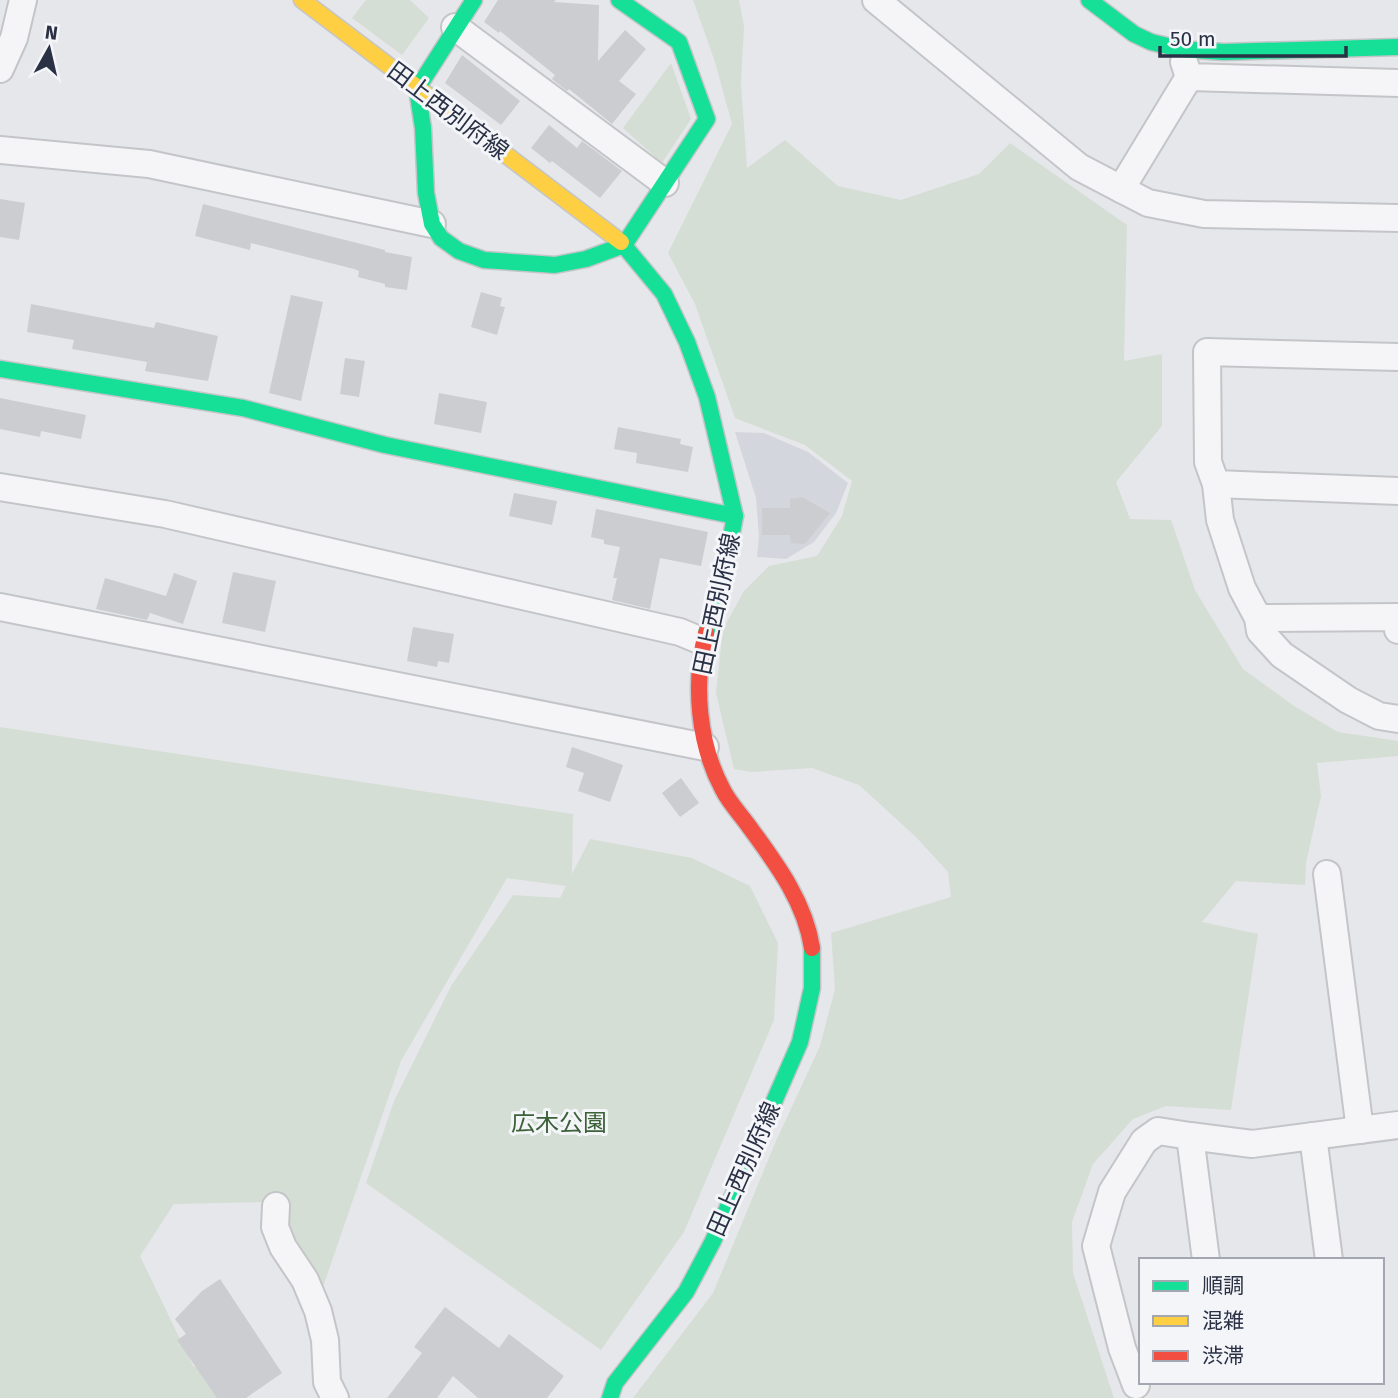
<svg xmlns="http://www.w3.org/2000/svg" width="1398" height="1398" font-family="'Fira Sans','Noto Sans JP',sans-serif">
  <rect width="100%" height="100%" fill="#e6e7ea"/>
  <!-- built -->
  <path fill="#d4d6dd" d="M735 432 764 433 808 452 848 483 836 513 814 542 786 559 757 557 759 536 756 498Z"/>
  <!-- green -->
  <g fill="#d5ded5">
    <path d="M366 0H410L429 18 402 55 352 18Z"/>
    <path d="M693 0H739L744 26 741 83 747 168 785 140 838 186 901 200 979 174 1010 143 1127 225 1124 361 1162 354V426L1116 482 1130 519 1171 520 1195 590 1243 669 1294 706 1338 732 1398 741V756L1317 763 1321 796 1306 863 1305 885 1236 881 1202 922 1258 934 1231 1110 1166 1106 1133 1119 1093 1164 1072 1222 1073 1273 1114 1398H633L713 1293 776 1141 820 1046 835 989 831 933 951 897 948 872 916 837 859 785 812 768 751 772 734 769 716 693 723 629 744 591 769 566 817 556 842 516 852 481 805 445 735 418 695 304 668 253 732 124 715 62Z"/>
    <path d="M671 63 691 119 662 163 623 128Z"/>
    <path d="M0 727 573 814 572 874 590 839 692 858 750 886 778 943 774 1020 684 1232 601 1350 366 1183 394 1101 451 986 513 895 560 898 566 886 507 878 401 1061 317 1304 266 1202 174 1204 140 1256 193 1366 237 1384 247 1398H0Z"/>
  </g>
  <!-- building -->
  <g fill="#cccdd1">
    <path d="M498 0H556L554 2 599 5 598 61 625 30 646 49 619 81 636 94 612 124 569 89 567 91 552 79 555 75 500 31 499 33 484 22Z"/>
    <path d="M462 55 520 101 501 125 445 83Z"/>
    <path d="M549 125 577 148 582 141 622 171 600 198 552 161 550 163 531 148Z"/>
    <path d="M0 199 25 203 19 240 0 237Z"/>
    <path d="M203 204 385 250V252L412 257 407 290 385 287V284L358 277 359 271 354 269 251 243 250 250 195 236Z"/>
    <path d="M481 292 502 298 500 306 505 307 497 335 471 327Z"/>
    <path d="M291 295 323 302 301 401 269 393Z"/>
    <path d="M31 304 154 328 156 322 218 336 208 381 145 371 147 362 72 349 74 340 27 332Z"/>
    <path d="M345 358 365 361 359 397 340 394Z"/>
    <path d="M439 393 487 402 481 433 434 424Z"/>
    <path d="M0 398 86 415 81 439 41 431 40 437 0 429Z"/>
    <path d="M618 427 681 439 680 444 693 447 688 472 636 463 637 453 614 449Z"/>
    <path d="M514 493 557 501 552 525 509 516Z"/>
    <path d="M802 497 830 513 805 544 791 543 790 535H762V508H790V499Z"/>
    <path d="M596 509 708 532 701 566 660 558 650 609 612 600 617 578H613L620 547 604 544V540L591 537Z"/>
    <path d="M233 572 276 581 265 632 222 623Z"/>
    <path d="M174 573 197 581 183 624 150 613 147 620 96 609 105 578 166 596Z"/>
    <path d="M413 627 454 634 449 663 438 661 437 667 407 661Z"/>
    <path d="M572 747 623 765 610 802 578 791 584 773 566 767Z"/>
    <path d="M681 778 699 803 680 817 662 793Z"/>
    <path d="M220 1279 282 1373 246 1398H217L177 1340 186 1334 175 1319 202 1291Z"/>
    <path d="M445 1307 499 1348 509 1334 564 1376 547 1398H478L453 1376 437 1398H387L422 1353 414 1347Z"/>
  </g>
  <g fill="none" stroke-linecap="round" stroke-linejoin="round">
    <!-- street casing -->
    <g stroke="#c4c5c8" stroke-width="30">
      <g id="street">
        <path d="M876 0 1079 167 1121 189"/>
        <path d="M455 27 665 183"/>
        <path d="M1184 62 1189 77 1398 83"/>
        <path d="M0 69 14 38 23 0"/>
        <path d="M1189 77 1121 189 1148 203 1204 214 1398 218"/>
        <path d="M0 150 149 164 432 224"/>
        <path d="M1398 357 1207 352 1208 462 1216 484 1398 491"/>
        <path d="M1216 484 1220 520 1242 588 1258 618 1260 631 1282 655 1348 700 1379 716 1398 719"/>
        <path d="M0 487 165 514 680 632 704 642"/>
        <path d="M0 607 705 747"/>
        <path d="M1258 618 1398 617V630"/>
        <path d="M1327 874 1360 1130"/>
        <path d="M1313 1136 1329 1260"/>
        <path d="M276 1206 275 1227 283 1247 305 1280 318 1311 325 1340 327 1382 335 1398"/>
        <path d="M1206 1260 1190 1136 1252 1144 1398 1125"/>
        <path d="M1136 1385 1122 1348 1096 1246 1112 1192 1144 1141 1158 1131 1190 1136"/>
      </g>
    </g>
    <!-- fast casing -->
    <g stroke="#c4c5c8" stroke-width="19">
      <g id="fast">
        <path d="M474 0 417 89 423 128 426 193 432 224 441 238 459 251 484 260 555 265 586 259 624 245 707 119 679 42 619 0"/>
        <path d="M1089 0 1134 34 1151 42 1180 49 1224 52 1398 47"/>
        <path d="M621 242 664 294 687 342 707 397 735 516 727 559 706 633"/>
        <path d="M0 369 243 408 385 445 735 516"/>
        <path d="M610 1398 615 1383 686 1292 713 1241 800 1042 812 988V948"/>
      </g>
    </g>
    <!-- slow casing -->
    <g stroke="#c4c5c8" stroke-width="19">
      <path id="slow" d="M302 0 621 242"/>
    </g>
    <!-- jam casing -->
    <g stroke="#c4c5c8" stroke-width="19">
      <path id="jam" d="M706 633C693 683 698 744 723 790 729 802 740 814 748 825 775 862 805 901 812 948"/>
    </g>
    <!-- street -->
    <use href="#street" stroke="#f5f5f7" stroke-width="26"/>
    <!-- fast -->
    <use href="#fast" stroke="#16e098" stroke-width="16"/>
    <!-- slow -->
    <use href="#slow" stroke="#ffcf43" stroke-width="16"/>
    <!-- jam -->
    <use href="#jam" stroke="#f24e42" stroke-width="16"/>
  </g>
  <g text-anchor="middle" stroke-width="6" stroke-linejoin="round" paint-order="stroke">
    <!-- street labels -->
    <g font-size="24" fill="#2a3145" stroke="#f4f5f9">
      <text transform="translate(448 111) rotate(37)" y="8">田上西別府線</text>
      <text transform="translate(717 604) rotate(-78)" y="8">田上西別府線</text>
      <text transform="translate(744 1169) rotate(-66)" y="8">田上西別府線</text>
    </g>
    <!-- park labels -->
    <g font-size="24" fill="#3b6137" stroke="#f4f5f9">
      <text x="559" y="1131">広木公園</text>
    </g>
  </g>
  <!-- legend -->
  <rect x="1139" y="1258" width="245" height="126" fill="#f4f5f9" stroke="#a3a7b1" stroke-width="2"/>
  <rect x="1153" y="1281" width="35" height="10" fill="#16e098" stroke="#a3a7b1" stroke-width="2"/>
  <text x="1202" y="1293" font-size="21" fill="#2a3145">順調</text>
  <rect x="1153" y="1316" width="35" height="10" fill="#ffcf43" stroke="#a3a7b1" stroke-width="2"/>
  <text x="1202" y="1328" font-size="21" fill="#2a3145">混雑</text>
  <rect x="1153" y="1351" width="35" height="10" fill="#f24e42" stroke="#a3a7b1" stroke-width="2"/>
  <text x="1202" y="1363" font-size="21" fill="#2a3145">渋滞</text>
  <!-- north arrow -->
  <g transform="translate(49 49) rotate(8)" stroke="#f4f5f9" stroke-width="5" paint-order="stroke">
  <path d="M0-5L12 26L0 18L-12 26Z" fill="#2a3145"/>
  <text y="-10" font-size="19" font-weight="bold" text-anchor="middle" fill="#2a3145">N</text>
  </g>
  <!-- scale -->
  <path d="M1160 46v10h186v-10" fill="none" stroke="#2a3145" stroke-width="3.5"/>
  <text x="1170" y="46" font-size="21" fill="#2a3145" stroke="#f4f5f9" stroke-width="5" paint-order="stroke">50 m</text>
</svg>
